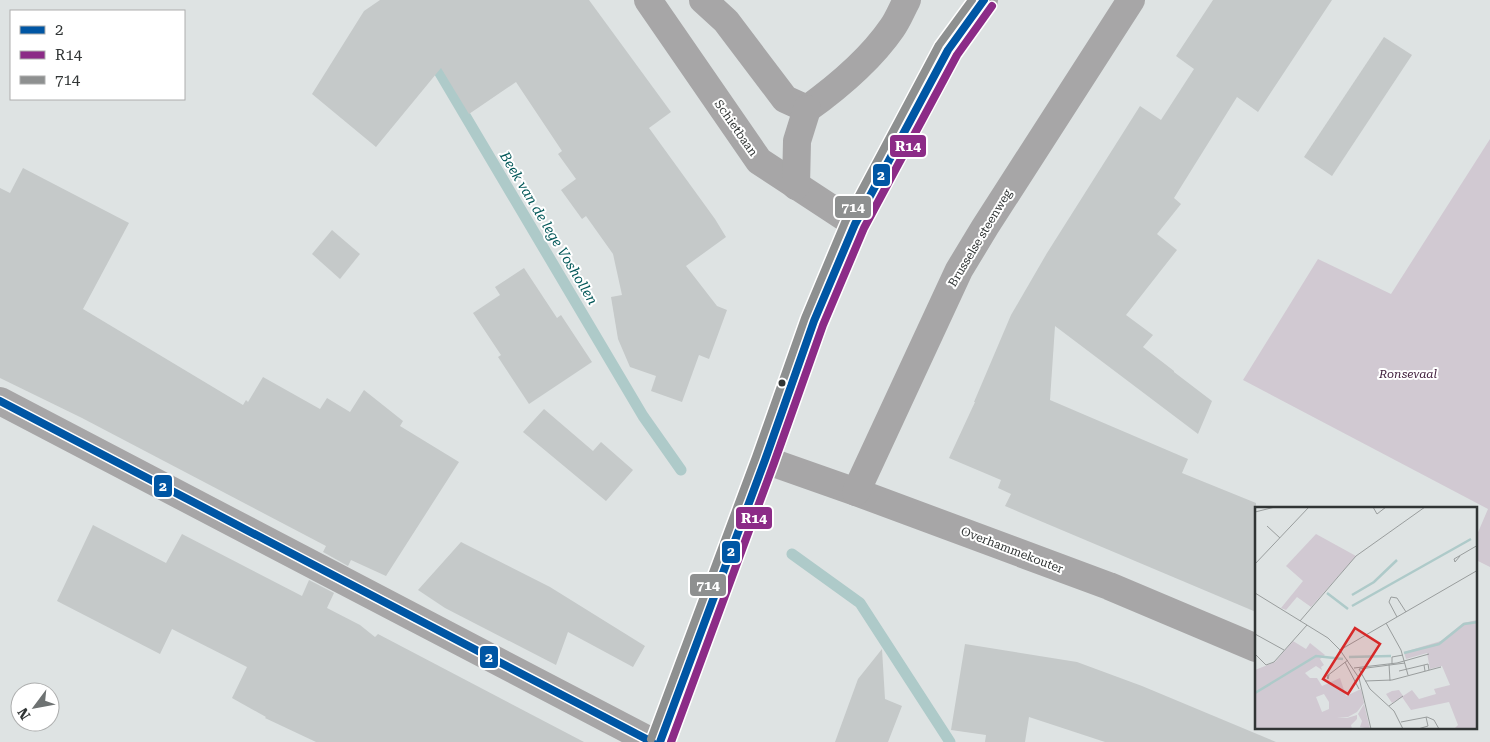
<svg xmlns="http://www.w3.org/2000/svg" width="1490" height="742" font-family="'Roboto Serif',serif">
  <rect width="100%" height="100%" fill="#dee3e3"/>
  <!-- green -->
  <path fill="#d1c9d2" d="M1490 139V567L1476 560V537L1488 509 1243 380 1318 259 1391 294Z"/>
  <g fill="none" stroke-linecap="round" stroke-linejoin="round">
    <!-- stream -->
    <g stroke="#aecac9" stroke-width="11">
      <path d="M431 58 643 416 681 470"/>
      <path d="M792 554 860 603 950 742"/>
    </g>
  </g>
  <!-- building -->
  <g fill="#c5c9c9">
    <path d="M380 0H589L671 112 649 128 715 219 726 237 686 266 717 306 727 310 709 359 699 355 682 402 651 391 656 376 630 367 618 339 611 297 622 295 613 254 586 216 582 219 561 190 576 179 558 154 562 151 516 82 469 114 441 68 376 147 312 94 364 11Z"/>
    <path d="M1213 0H1332L1258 112 1237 97 1174 198 1181 204 1157 234 1177 250 1126 315 1153 335 1143 347 1174 371V372L1212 401 1198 434 1055 326 1050 400 1188 459 1182 473 1256 503V612L1005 506 1011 494 998 488 1001 480 949 458 975 402H974L1011 315 1047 253 1140 106 1161 120 1194 69 1176 56Z"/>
    <path d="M1384 37 1412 55 1332 176 1304 157Z"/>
    <path d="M23 168 129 223 83 309 243 405 246 400 248 402 263 377 320 409 327 398 350 412 364 390 403 421 400 426 459 462 386 576 351 560 348 566 323 552 326 546 82 418 0 378V188L10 193Z"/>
    <path d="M332 230 360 254 340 279 312 254Z"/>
    <path d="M524 268 557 318 561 315 592 362 529 404 498 357 501 355 473 313 500 295 495 287Z"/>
    <path d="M544 409 593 451 601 442 633 470 606 501 523 432Z"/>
    <path d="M93 525 166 563 182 534 302 596 309 580 334 593 327 608 360 625 375 637 378 634 584 742H316L265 718 266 717 232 698 247 667 172 629 160 654 57 601Z"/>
    <path d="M461 542 550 587 645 646 633 667 568 632 556 665 445 608 418 590Z"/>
    <path d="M965 644 1077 662 1142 686 1276 742H1105L1029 717 1025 742H985L986 735 951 730Z"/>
    <path d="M882 649 885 699 902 706 888 742H835L858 679Z"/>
  </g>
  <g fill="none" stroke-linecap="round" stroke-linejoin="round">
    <!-- minor -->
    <g stroke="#a7a6a7" stroke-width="28">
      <path d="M648 0 759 161 855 224"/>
      <path d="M703 0 726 21 785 99 807 109"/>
      <path d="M807 109C839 86 870 60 892 28 898 20 902 9 907 0"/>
      <path d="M796 186 797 141 807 109"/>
      <path d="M0 401 652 742"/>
      <path d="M765 460 856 492 1109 586 1256 648"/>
      <path d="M856 492 959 270 985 227 1131 0"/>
    </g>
    <!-- primary -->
    <path stroke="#a7a8a9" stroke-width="28" d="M660 742 765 460 814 321 855 224 948 50 984 0"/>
    <!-- bus-1 casing -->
    <g stroke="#fff" stroke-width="11">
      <g id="bus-1">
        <path d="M0 401 652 742"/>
        <path d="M660 742 765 460 814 321 855 224 948 50 984 0"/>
      </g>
    </g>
    <!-- bus-2 casing -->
    <g stroke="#fff" stroke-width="11">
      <path id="bus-2" d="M671 742 774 463 823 325 864 228 957 55 992 6"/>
    </g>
    <!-- bus-3 casing -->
    <g stroke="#fff" stroke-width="11">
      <path id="bus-3" d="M651 739 756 457 805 318 846 220 939 45 972 0"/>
    </g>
    <!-- bus-1 -->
    <use href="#bus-1" stroke="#0056a4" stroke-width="8"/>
    <!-- bus-2 -->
    <use href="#bus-2" stroke="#8c2b87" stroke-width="8"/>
    <!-- bus-3 -->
    <use href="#bus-3" stroke="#8e9090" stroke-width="8"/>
  </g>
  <!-- markers -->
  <circle fill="#313535" stroke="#fff" stroke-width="2" cx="782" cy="383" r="4.5"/>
  <g text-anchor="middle" stroke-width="4" stroke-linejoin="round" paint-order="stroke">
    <!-- street labels -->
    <g font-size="12" fill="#313535" stroke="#fff">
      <text transform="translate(736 128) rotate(55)" y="4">Schietbaan</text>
      <text transform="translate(980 238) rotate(-59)" y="4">Brusselse steenweg</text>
      <text transform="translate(1012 550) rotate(21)" y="4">Overhammekouter</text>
    </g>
    <!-- park labels -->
    <g font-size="12" font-style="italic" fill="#42203e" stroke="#fff">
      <text x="1408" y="378">Ronsevaal</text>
    </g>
    <!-- water labels -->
    <g font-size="14" font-style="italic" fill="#025758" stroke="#fff">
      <text transform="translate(549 228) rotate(59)" y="5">Beek van de lege Voshollen</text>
    </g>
  </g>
  <!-- overview -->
  <g transform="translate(1255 507)">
    <rect width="222" height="222" fill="#dee3e3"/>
    <path d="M61 27 101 49 56 100 42 90 31 103 26 101 48 74 31 59ZM222 113V222H199L203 218 194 195 156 203 147 190 137 196 131 187 137 184 144 183 148 189 157 183 164 192 181 187 179 182 195 178 187 159 175 162 172 146 151 152 149 145 186 134 208 116ZM38 134 51 142 55 136 70 148 65 152 69 158 66 160 67 163 61 159 50 166 55 171H62L67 179 85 171 91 189 106 182 109 196 102 205 93 210 82 211H92L102 208V212L96 218 97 222H0V163L20 155ZM69 187 74 195V202L67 205 61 190ZM109 197 115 222 105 220 107 214 103 207Z" fill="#d1c9d2" fill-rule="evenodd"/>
    <path fill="none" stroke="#aecac9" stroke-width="2.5" d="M72 86 93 102M97 88 119 75 142 53M97 99 216 32M149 146 184 137 209 117 223 115M94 150 136 149M0 186 61 149 88 152"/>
    <path fill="none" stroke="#999d9d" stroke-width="1" d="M118 0 122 7 131 0M0 5 20 0M12 19 25 31M205 49 200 55 199 52 223 38M0 57 54 0M0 86 73 131 85 143 104 171 116 222M142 110 134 95 136 90 142 91 151 105M45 114 101 49 170 0M131 116 146 143 153 168M0 127 29 143M85 143 223 63M0 147 11 158 19 155 52 118M90 155 104 182M134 157 135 174M137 157V150L148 148M99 161 142 156 174 147M104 162 115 182 139 204 148 222M104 162 150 156M144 164 169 158M170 164 169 158 173 157 174 163M74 168 73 172 72 169 93 153M110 174 137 173 186 160M134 199 148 189M146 215 172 210 179 213 184 222M163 222 173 219 171 210"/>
    <path fill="#d62828" fill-opacity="0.15" stroke="#d62828" stroke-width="2.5" d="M100 121 125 137 93 187 68 172Z"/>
    <rect width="222" height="222" fill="none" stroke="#313535" stroke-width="2.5"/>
  </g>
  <g stroke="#fff" stroke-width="2">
    <rect x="889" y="134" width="38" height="24" rx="5" fill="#8c2b87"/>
    <rect x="872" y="163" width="19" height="24" rx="5" fill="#0056a4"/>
    <rect x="834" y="195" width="38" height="24" rx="5" fill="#8e9090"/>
    <rect x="153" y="474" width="20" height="24" rx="5" fill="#0056a4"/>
    <rect x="735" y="506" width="38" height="24" rx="5" fill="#8c2b87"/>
    <rect x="721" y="540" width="20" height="24" rx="5" fill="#0056a4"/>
    <rect x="689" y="573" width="38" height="24" rx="5" fill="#8e9090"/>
    <rect x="479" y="645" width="20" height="24" rx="5" fill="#0056a4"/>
  </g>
  <g font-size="14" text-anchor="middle" font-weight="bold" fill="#fff">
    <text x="908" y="151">R14</text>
    <text x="881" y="180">2</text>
    <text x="853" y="212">714</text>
    <text x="163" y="491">2</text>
    <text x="754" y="523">R14</text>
    <text x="731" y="556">2</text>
    <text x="708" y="590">714</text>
    <text x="489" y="662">2</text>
  </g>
  <!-- legend -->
  <rect x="10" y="10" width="175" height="90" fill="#ffffff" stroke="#adaeae"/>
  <rect x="20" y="26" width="25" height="8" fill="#0056a4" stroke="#adaeae"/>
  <text x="55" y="35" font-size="15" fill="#313535">2</text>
  <rect x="20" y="51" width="25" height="8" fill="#8c2b87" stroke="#adaeae"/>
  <text x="55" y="60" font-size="15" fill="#313535">R14</text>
  <rect x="20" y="76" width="25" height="8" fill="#8e9090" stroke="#adaeae"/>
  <text x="55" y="85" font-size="15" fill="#313535">714</text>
  <!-- north arrow -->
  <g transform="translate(35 707) rotate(238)"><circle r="24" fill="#ffffff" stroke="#adaeae"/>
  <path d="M0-4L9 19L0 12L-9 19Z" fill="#6e7272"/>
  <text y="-8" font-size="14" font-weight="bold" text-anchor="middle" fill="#313535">N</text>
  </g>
</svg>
